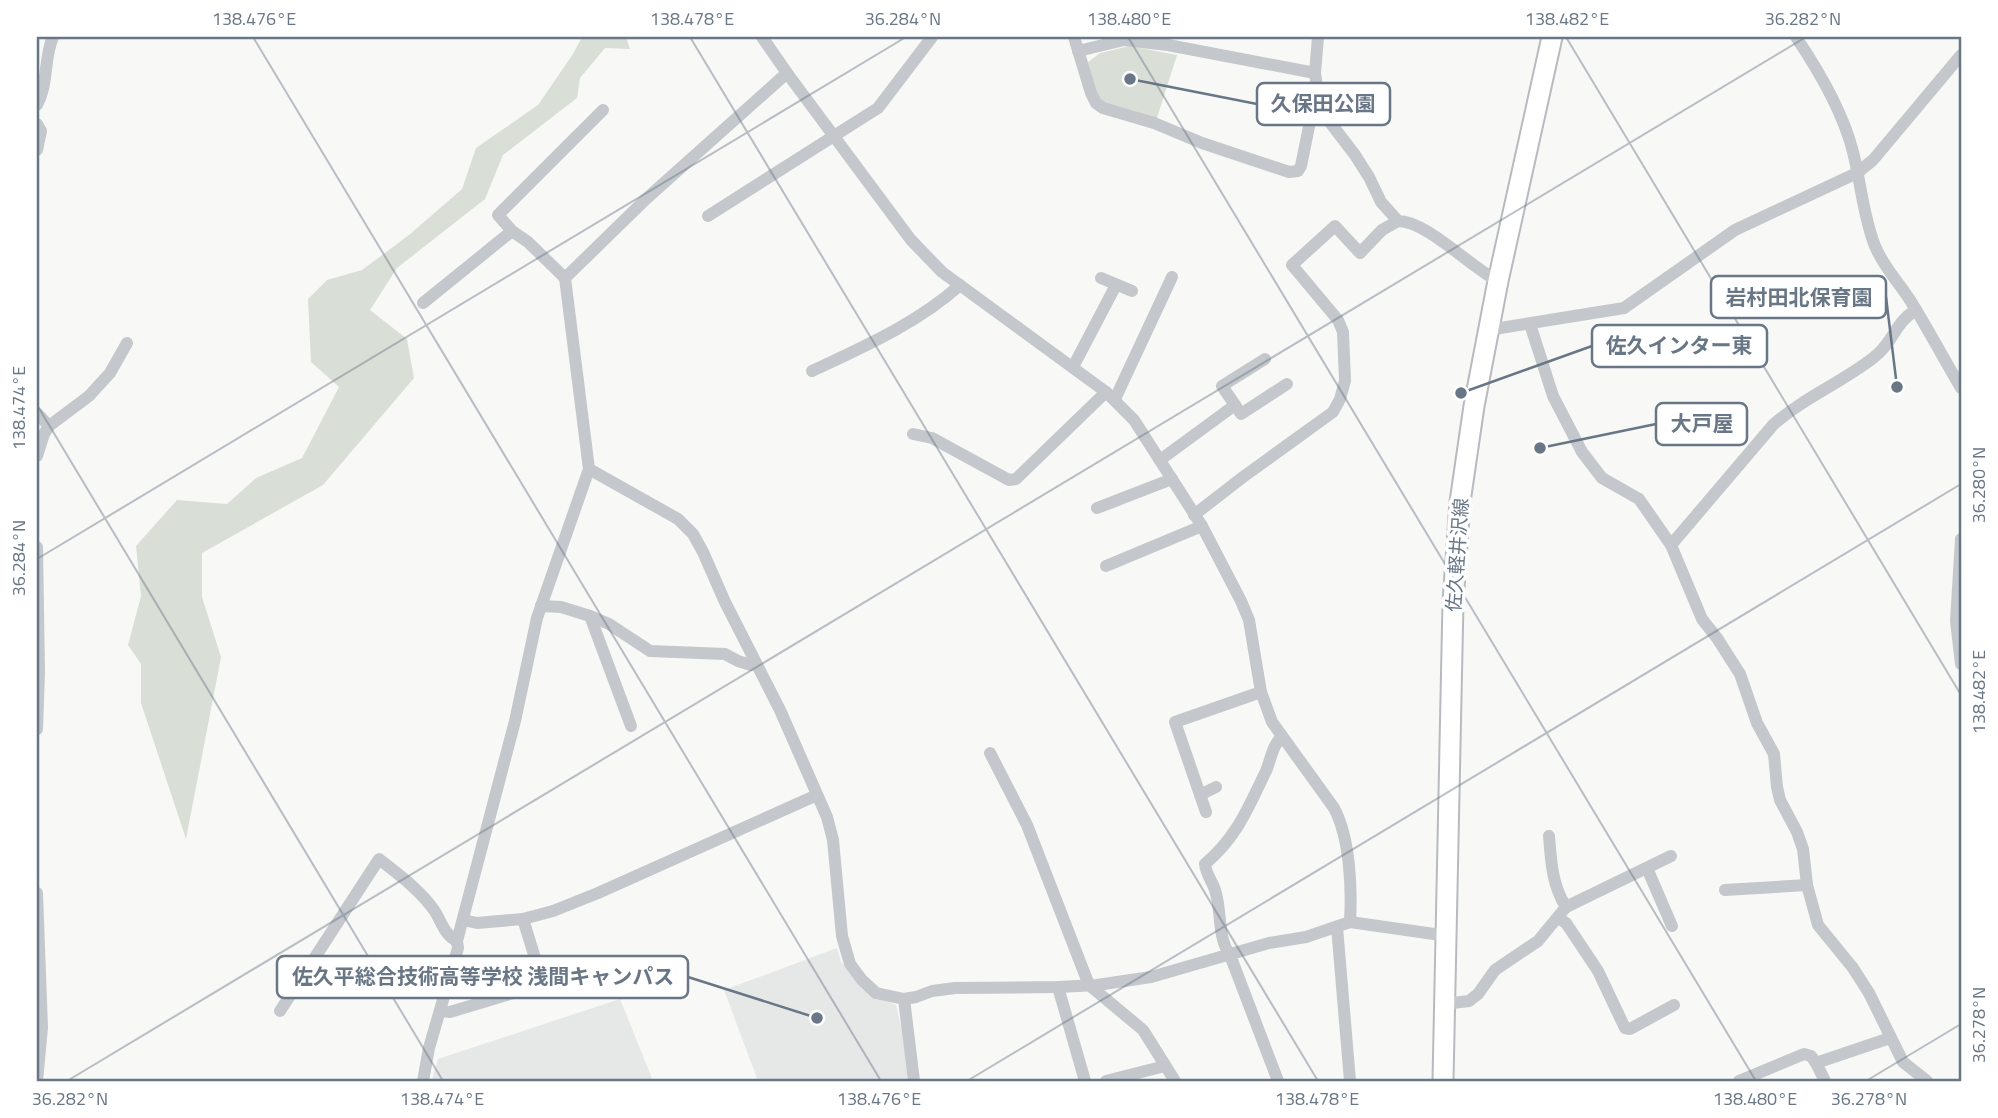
<svg xmlns="http://www.w3.org/2000/svg" width="1998" height="1118" font-family="'Titillium Web','Noto Sans JP',sans-serif">
  <rect width="100%" height="100%" fill="#f8f8f6"/>
  <!-- built -->
  <g fill="#e6e7e7">
    <path d="M837 948 841 962 862 989 896 1005 902 1030 908 1081H758L724 990Z"/>
    <path d="M620 999 653 1081H433L432 1079 438 1059Z"/>
  </g>
  <!-- green -->
  <g fill="#d9dfd7">
    <path d="M582 37H626L630 49 605 48 580 78 577 98 503 155 485 199 397 268 370 310 407 339 414 378 323 485 202 553V597L221 657 186 839 141 703V664L128 645 141 596 136 546 177 500 227 504 256 478 302 458 339 387 311 362 308 299 327 280 362 270 409 235 462 189 476 148 538 105 573 54Z"/>
    <path d="M1130 46 1177 55 1156 121 1106 104 1095 93 1087 63 1100 53Z"/>
  </g>
  <g fill="none" stroke-linecap="round" stroke-linejoin="round">
    <!-- primary casing -->
    <g stroke="#b7bbbf" stroke-width="23">
      <path id="primary" d="M1443 1081 1453 602 1460 502 1474 406 1498 281 1552 37"/>
    </g>
    <!-- street -->
    <g stroke="#c4c7cb" stroke-width="12">
      <path d="M762 37 787 73 911 240 942 272 1106 392 1134 420 1202 526 1241 601 1249 620 1261 692 1272 722 1334 808C1350 838 1352 888 1350 922"/>
      <path d="M1074 37 1091 93 1096 103 1103 108 1154 123 1202 143 1289 172 1298 171 1301 166 1317 87 1315 73 1318 37"/>
      <path d="M1796 37C1819 71 1843 112 1853 152 1861 183 1863 216 1875 246 1884 268 1898 281 1910 300 1928 329 1944 359 1961 388"/>
      <path d="M1078 51 1124 40 1168 45 1315 73"/>
      <path d="M37 105C49 83 43 60 53 37"/>
      <path d="M1313 112 1326 117 1355 155 1369 177 1381 202 1398 221C1427 221 1470 267 1498 281"/>
      <path d="M37 124 41 131 37 150"/>
      <path d="M708 216 878 108 932 37"/>
      <path d="M565 278 528 242 512 231 498 215 603 110"/>
      <path d="M1101 278 1132 291"/>
      <path d="M423 303 512 231"/>
      <path d="M1530 324 1553 396 1582 452 1602 478 1639 499 1671 545 1702 619 1717 638 1740 674 1757 723 1774 754 1777 787 1780 800 1797 832 1803 849 1807 885 1818 925 1853 968 1869 993 1903 1062 1927 1081"/>
      <path d="M1488 330 1624 308 1735 230 1857 173 1873 160 1961 55"/>
      <path d="M1073 367 1116 285"/>
      <path d="M812 371C863 347 918 323 960 285"/>
      <path d="M1115 399 1172 277"/>
      <path d="M1235 405 1241 414 1287 384"/>
      <path d="M37 413 49 426 44 434 37 456"/>
      <path d="M49 426 89 396 110 373 127 343"/>
      <path d="M913 434 932 438 1009 480 1016 479 1106 392"/>
      <path d="M1160 460 1235 405 1222 386 1265 359"/>
      <path d="M589 469 678 519 693 534 703 552 725 602 780 710 827 817 833 840 842 936 850 964 862 980 876 993 904 999 914 1081"/>
      <path d="M1097 508 1172 479"/>
      <path d="M1194 515 1243 477 1333 412 1340 399 1345 381 1343 332 1338 320 1292 265 1335 226 1360 253 1382 230 1398 221"/>
      <path d="M1961 539 1956 621 1961 664"/>
      <path d="M1671 545 1773 425C1803 398 1841 383 1873 358 1893 344 1894 323 1916 310"/>
      <path d="M37 547 39 672 37 729"/>
      <path d="M1106 566 1202 526"/>
      <path d="M541 606 561 607 590 616 631 726"/>
      <path d="M590 616 609 624 650 651 725 654 738 661 751 665 755 664"/>
      <path d="M990 753 1027 825 1089 985 1143 1030 1175 1081"/>
      <path d="M1200 795 1216 787"/>
      <path d="M1206 812 1175 722 1261 692"/>
      <path d="M1647 868 1672 926"/>
      <path d="M1725 890 1807 885"/>
      <path d="M37 893 42 1028 37 1081"/>
      <path d="M1566 907 1671 856"/>
      <path d="M1558 918 1566 923 1598 971 1625 1028 1630 1029 1674 1005"/>
      <path d="M463 920 477 923 523 919 553 911 598 893 817 795"/>
      <path d="M1337 927 1350 1081"/>
      <path d="M1058 987 1085 1081"/>
      <path d="M904 999 916 997 932 991 955 988 1058 987 1097 985 1151 977 1269 943 1306 937 1350 922 1434 934H1446"/>
      <path d="M1444 1004 1469 1001 1478 994 1495 970 1538 941 1566 907C1552 885 1551 861 1549 836"/>
      <path d="M280 1011 379 859C399 875 419 889 434 910 441 920 444 935 457 941"/>
      <path d="M441 1011 450 1012 543 984 523 919"/>
      <path d="M423 1081 429 1048 458 948 457 941 515 721 537 618 589 469 565 278 646 199 787 73"/>
      <path d="M1106 1081 1165 1066"/>
      <path d="M1278 1081 1230 955C1217 937 1222 911 1215 890 1212 881 1206 874 1205 864 1237 837 1248 808 1266 771 1271 760 1272 745 1282 737"/>
      <path d="M1739 1081 1804 1054 1811 1056 1816 1063"/>
      <path d="M1825 1081 1816 1063 1890 1038"/>
    </g>
    <!-- primary -->
    <use href="#primary" stroke="#fff" stroke-width="19"/>
  </g>
  <!-- ticks -->
  <path fill="none" stroke="#687686" stroke-width="2" stroke-opacity="0.45" d="M253 37 881 1081M690 37 1318 1081M1128 37 1756 1081M1566 37 1961 695M37 405 443 1081M37 559 906 37M67 1081 1806 37M967 1081 1961 484M1866 1081 1961 1024"/>
  <g text-anchor="middle" stroke-width="7" stroke-linejoin="round" paint-order="stroke">
    <!-- street labels -->
    <g font-size="19" fill="#687686" stroke="#fff">
      <text transform="translate(1457 555) rotate(-86)" y="7">佐久軽井沢線</text>
    </g>
  </g>
  <!-- callouts -->
  <path fill="none" stroke="#687686" stroke-width="2.5" d="M1130 79L1257 104M1897 387L1886 297M1461 393L1592 346M1540 448L1656 424M817 1018L688 977"/>
  <g fill="#687686" stroke="#fff" stroke-width="2.5">
    <circle cx="1130" cy="79" r="7"/>
    <circle cx="1897" cy="387" r="7"/>
    <circle cx="1461" cy="393" r="7"/>
    <circle cx="1540" cy="448" r="7"/>
    <circle cx="817" cy="1018" r="7"/>
  </g>
  <g fill="#fff" stroke="#687686" stroke-width="2.5">
    <rect x="1257" y="83" width="133" height="42" rx="7"/>
    <rect x="1711" y="276" width="175" height="42" rx="7"/>
    <rect x="1592" y="325" width="175" height="42" rx="7"/>
    <rect x="1656" y="403" width="91" height="42" rx="7"/>
    <rect x="277" y="956" width="411" height="42" rx="7"/>
  </g>
  <g font-size="21" text-anchor="middle" font-weight="bold" fill="#687686">
    <text x="1323" y="111">久保田公園</text>
    <text x="1799" y="305">岩村田北保育園</text>
    <text x="1679" y="353">佐久インター東</text>
    <text x="1702" y="431">大戸屋</text>
    <text x="483" y="984">佐久平総合技術高等学校 浅間キャンパス</text>
  </g>
  <!-- border -->
  <rect width="1998" height="1118" fill="none" stroke="#ffffff" stroke-width="77"/>
  <rect x="38" y="38" width="1922" height="1042" fill="none" stroke="#687686" stroke-width="2.5"/>
  <g font-size="18" text-anchor="middle" fill="#687686">
    <text x="254" y="25">138.476°E</text>
    <text x="692" y="25">138.478°E</text>
    <text x="903" y="25">36.284°N</text>
    <text x="1129" y="25">138.480°E</text>
    <text x="1567" y="25">138.482°E</text>
    <text x="1803" y="25">36.282°N</text>
    <text transform="translate(19 408) rotate(-90)" y="6">138.474°E</text>
    <text transform="translate(1979 485) rotate(-90)" y="6">36.280°N</text>
    <text transform="translate(19 558) rotate(-90)" y="6">36.284°N</text>
    <text transform="translate(1979 692) rotate(-90)" y="6">138.482°E</text>
    <text transform="translate(1979 1025) rotate(-90)" y="6">36.278°N</text>
    <text x="70" y="1105">36.282°N</text>
    <text x="442" y="1105">138.474°E</text>
    <text x="879" y="1105">138.476°E</text>
    <text x="1317" y="1105">138.478°E</text>
    <text x="1755" y="1105">138.480°E</text>
    <text x="1869" y="1105">36.278°N</text>
  </g>
</svg>
